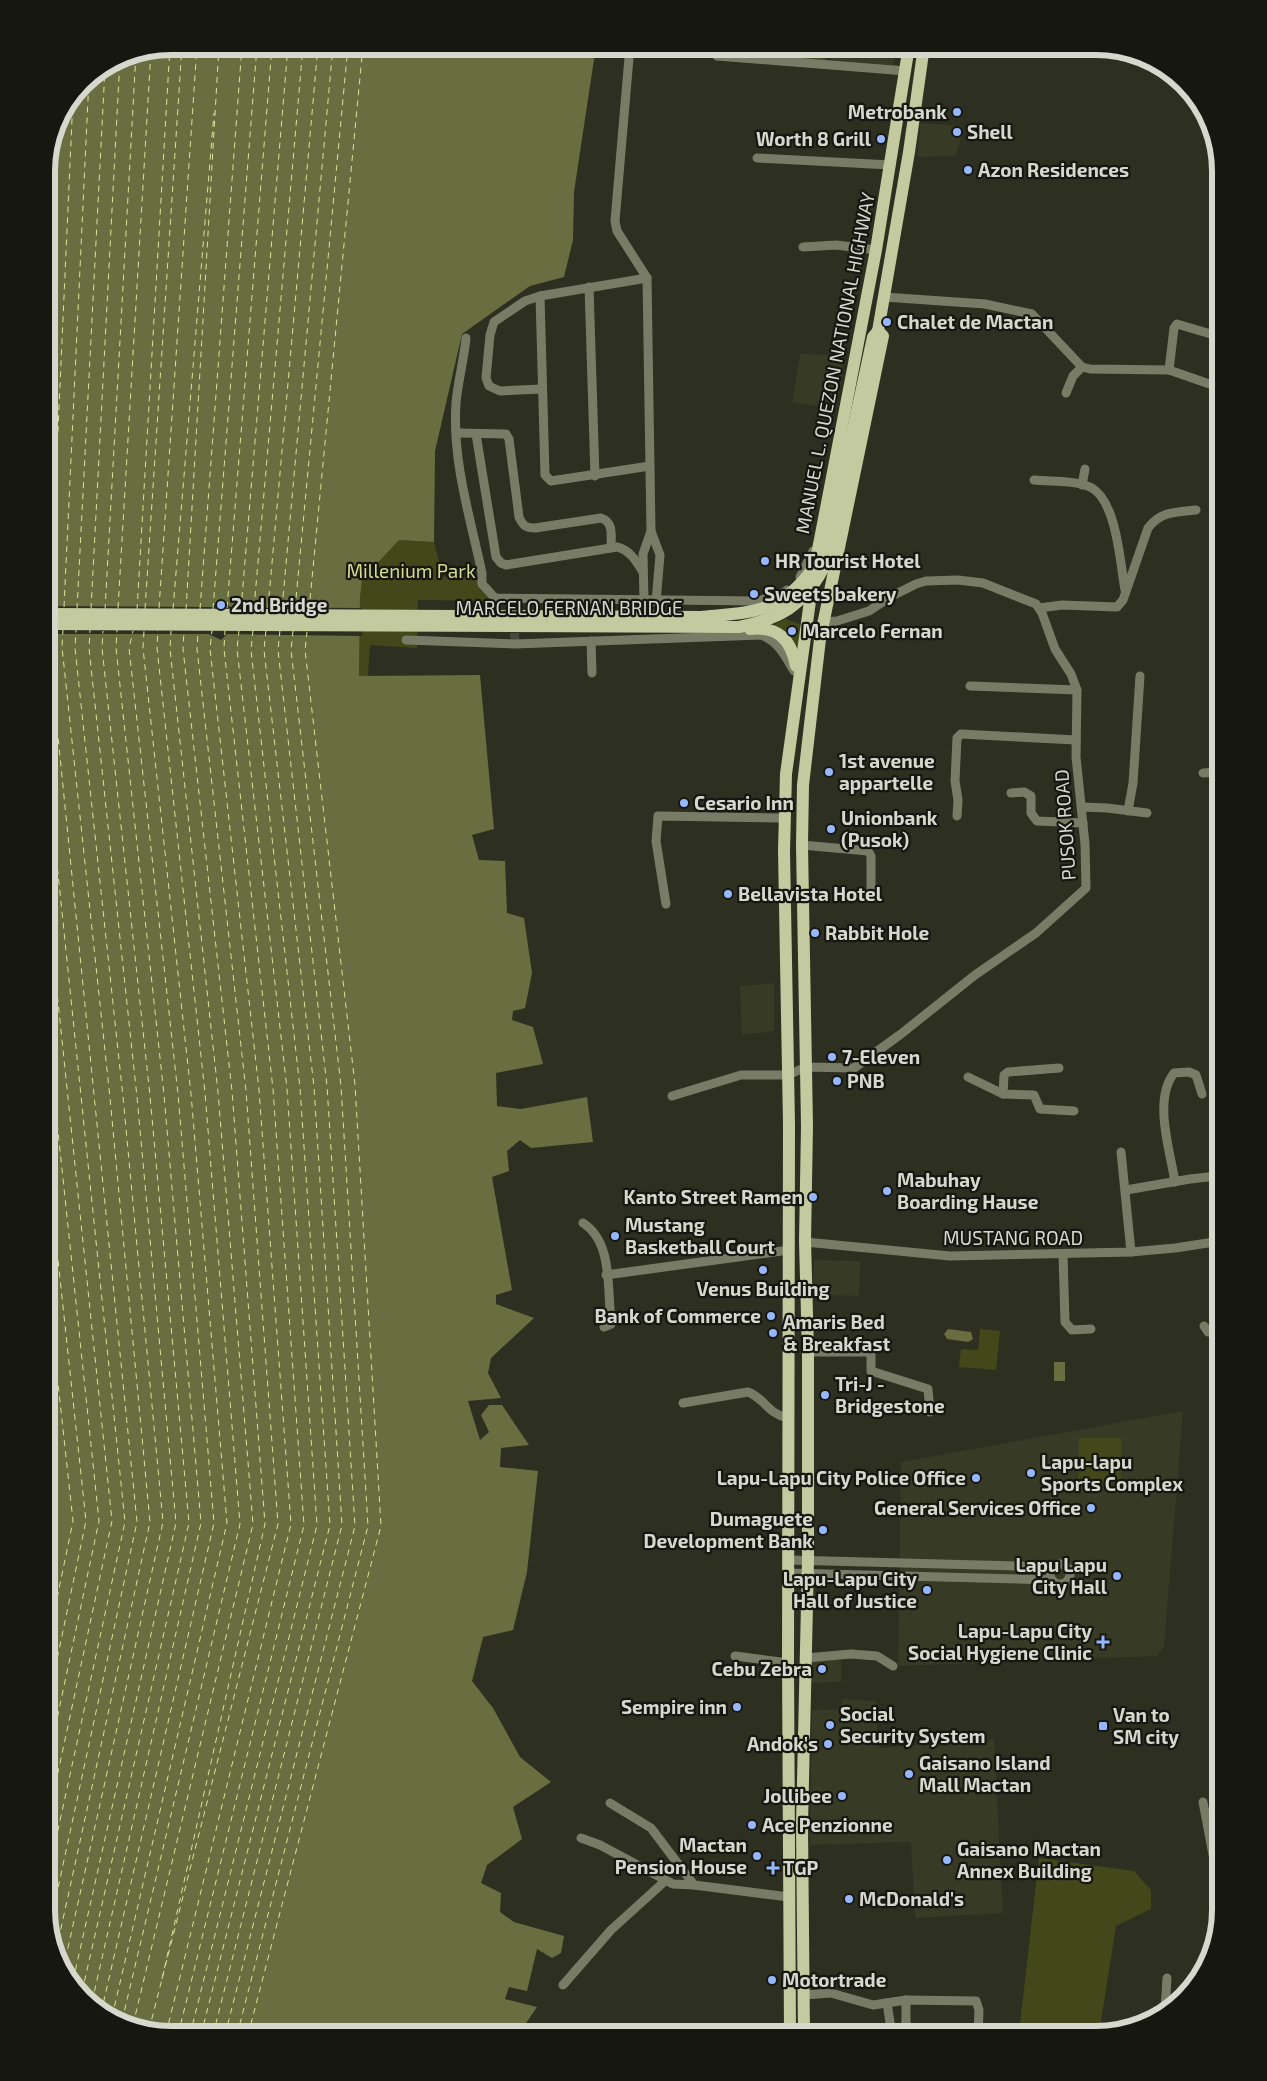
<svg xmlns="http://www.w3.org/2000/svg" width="1267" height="2081" font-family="'Exo 2',sans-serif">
  <rect width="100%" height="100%" fill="#2d2f21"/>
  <!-- built -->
  <g fill="#373a25">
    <path d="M832 46H895L893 69 830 65Z"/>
    <path d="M920 123 962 126 961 139 955 156 918 157Z"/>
    <path d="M800 354 845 355 837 409 792 402Z"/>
    <path d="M774 983V1031L742 1035 740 986Z"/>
    <path d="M814 1260 860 1261 859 1296 813 1295Z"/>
    <path d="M1183 1411 1164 1646 1157 1656 898 1666 901 1462Z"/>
    <path d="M841 1660V1682L811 1683V1661Z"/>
    <path d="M842 1699 876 1701 878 1748 994 1739 1003 1913 915 1918 911 1842 810 1845 812 1710 842 1709Z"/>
  </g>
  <!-- green -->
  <g fill="#42481a">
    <path d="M781 46 827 49 824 65 779 61Z"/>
    <path d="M1211 524H1221V727L1209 726Z"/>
    <path d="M399 540 434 542 443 577C463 577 495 573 496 601L418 600 417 648 370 645 368 676H359L360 598 362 580Z"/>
    <path d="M785 619 798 623 804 629 799 653 792 638 773 625Z"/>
    <path d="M980 1329 1000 1331 996 1370 959 1367 961 1349 978 1350Z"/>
    <path d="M1079 1438H1121V1483H1078Z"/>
    <path d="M1039 1858 1134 1871 1151 1890V1909L1116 1926 1099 2034 1020 2024Z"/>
  </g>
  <!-- forest -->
  <path fill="#5a6031" d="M704 46H751L748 57 717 53 716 61Z"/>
  <!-- water -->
  <g fill="#686e3f">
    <path d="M171 46H596L574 192 573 240 564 277 530 286 462 334 435 451 434 542 399 540 362 580 360 598 359 676 480 675 494 829 472 835 479 860 505 861 507 913 524 918 532 973 525 1008 513 1011 512 1020 533 1027 543 1064 496 1073 497 1106 521 1109 587 1097 593 1142 531 1148 520 1140 507 1151 509 1171 492 1177 512 1290 496 1295V1304L534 1318 491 1358 488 1373 501 1398 468 1401 480 1440 489 1432 481 1415 489 1405H502L529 1445 501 1448 500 1467 538 1471 527 1572 513 1630 483 1637 472 1681 493 1708 520 1757 551 1782 513 1807 522 1839 487 1865 481 1883 501 1893 500 1912 514 1922 564 1936 561 1953 552 1958 537 1949 527 1991 509 1987 505 1999 537 2007 518 2035 163 2034 102 2014 59 1966 46 1910 47 163 56 123 83 82 123 56Z"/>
    <path d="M948 1329 971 1332 973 1339 968 1342 947 1339 944 1334Z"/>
    <rect x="1054" y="1362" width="11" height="19"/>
  </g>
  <!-- pier -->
  <path fill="#2d2f21" d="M218 602H224L230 607 362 608V636L227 634 221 640 209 634H46V606L212 607Z"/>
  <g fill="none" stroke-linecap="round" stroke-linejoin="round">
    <!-- ferry -->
    <g stroke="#d9e598" stroke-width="1" stroke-dasharray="6 5" stroke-linecap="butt">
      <path d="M46 378 57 120"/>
      <path d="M64 607 89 78"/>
      <path d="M50 608 73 97"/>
      <path d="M118 608 151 50"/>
      <path d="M159 608 197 46"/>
      <path d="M227 608 272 46"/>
      <path d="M254 608 303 46"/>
      <path d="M268 608 318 46"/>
      <path d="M282 608 333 46"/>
      <path d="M77 609 105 68"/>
      <path d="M91 609 120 58"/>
      <path d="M145 609 182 46"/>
      <path d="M173 609 214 113"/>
      <path d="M200 609 242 46"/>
      <path d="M213 609 257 46"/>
      <path d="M241 609 288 46"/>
      <path d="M295 609 348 46"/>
      <path d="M105 610 136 53"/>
      <path d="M137 610 170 46"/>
      <path d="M186 610 219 46"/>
      <path d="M309 610 363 46"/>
      <path d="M49 629V647L137 1522 50 1925"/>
      <path d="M46 1652 73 1521 46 1273"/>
      <path d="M46 1712 86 1521 46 1148"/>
      <path d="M46 1771 99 1521 46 1017"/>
      <path d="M46 1828 112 1521 46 886"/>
      <path d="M46 1885 125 1522 46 757"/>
      <path d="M56 1951 150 1522 110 1098 62 647 63 629"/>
      <path d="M63 1970 163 1522 123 1097 75 648 76 630"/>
      <path d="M162 1979 265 1524 232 1091 183 649 184 631"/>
      <path d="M73 1981 176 1523 137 1097 89 648 90 630"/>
      <path d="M82 1992 189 1523 150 1096 102 648 103 631"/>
      <path d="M92 2002 201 1523 164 1095 116 648 117 630"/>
      <path d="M101 2013 214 1523 178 1094 129 648 133 631"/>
      <path d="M112 2017 227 1523 191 1094 143 648 144 631"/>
      <path d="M122 2021 240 1524 205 1093 157 648 158 629"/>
      <path d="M133 2025 253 1524 218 1092 170 649 171 631"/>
      <path d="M149 2030 278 1524 246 1091 197 649 198 631"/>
      <path d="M166 2034 291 1524 259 1090 210 649 212 630"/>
      <path d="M178 2035 304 1525 273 1089 224 649 225 630"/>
      <path d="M190 2035 317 1525 287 1089 237 649 239 630"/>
      <path d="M201 2035 330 1525 300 1088 251 650 253 630"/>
      <path d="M213 2035 342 1525 314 1087 264 650 266 630"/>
      <path d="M225 2035 355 1526 327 1086 278 650 280 630"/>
      <path d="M237 2035 368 1526 341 1086 291 650 293 631"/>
      <path d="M248 2035 381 1526 355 1085 305 650 307 632"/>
    </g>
    <!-- minor-tunnel -->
    <path stroke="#46483b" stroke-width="9" stroke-dasharray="9 4.5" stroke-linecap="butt" d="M513 606 515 642"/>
    <!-- minor -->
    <g stroke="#787c67" stroke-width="9">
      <path d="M630 46 615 221 617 231 647 278 651 531 643 554 644 601"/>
      <path d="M717 56 906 71"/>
      <path d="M757 158 891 165"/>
      <path d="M803 247 836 245 876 250"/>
      <path d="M589 287 595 476"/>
      <path d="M540 296 545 475 551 481 650 466"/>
      <path d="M884 297 985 304 1027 313 1032 314 1082 367 1090 369 1169 370 1221 388"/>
      <path d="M466 338C464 359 458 381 456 403 452 460 470 517 482 573V584L495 598 758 601 783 593 787 590"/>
      <path d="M1169 370 1174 328 1177 324 1221 337"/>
      <path d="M542 389 500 391 489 386 486 378 490 335 494 322 525 301 540 296 647 278"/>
      <path d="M1066 393 1073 376 1082 367"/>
      <path d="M460 433 506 434 509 439 519 517C523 526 526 528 535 528L601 518C614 522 611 536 611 547"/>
      <path d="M476 434 496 557 501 563 506 565 617 547C630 550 636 561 643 572"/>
      <path d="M1034 480C1051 482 1077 480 1092 488 1117 503 1120 563 1125 590"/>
      <path d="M1082 485 1085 469"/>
      <path d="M651 531 660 555 656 602"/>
      <path d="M800 577 813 551"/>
      <path d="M1039 608 1062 605 1117 607 1123 600 1148 528C1161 511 1176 512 1196 510"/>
      <path d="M406 640 515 644 761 635C779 642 785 656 794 671"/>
      <path d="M591 641 592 673"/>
      <path d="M970 686 1077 690"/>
      <path d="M1203 773 1221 772"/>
      <path d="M1011 793 1024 792 1031 796V813L1037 821 1083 823"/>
      <path d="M1082 807 1107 808 1147 813"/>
      <path d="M1128 811 1133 783 1140 676"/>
      <path d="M957 816 958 800 955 781 957 738 961 734 1076 740"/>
      <path d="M802 845 868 851 871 856V892"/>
      <path d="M666 904 656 841 658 816 784 818"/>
      <path d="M968 1077 1003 1094 1034 1095 1040 1109 1074 1111"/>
      <path d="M1003 1094 1004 1075 1008 1072 1059 1068"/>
      <path d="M672 1096 741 1075H788L806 1067 854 1068 901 1034 975 975 1036 933 1086 888 1085 844 1076 757 1077 690 1071 674 1055 649 1042 613 1036 604 983 583 958 580 926 581 916 584 890 597 869 611 837 621 824 622"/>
      <path d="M1121 1152 1131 1252"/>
      <path d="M1175 1182C1170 1150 1153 1100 1174 1073L1189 1072 1196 1075 1202 1094"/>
      <path d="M1126 1190 1190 1179 1217 1176"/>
      <path d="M583 1223C613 1242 607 1289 611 1320V1324L604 1327"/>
      <path d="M805 1242 950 1256 1131 1252 1175 1248 1221 1241"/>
      <path d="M1063 1254 1065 1322 1072 1330 1091 1329"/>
      <path d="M606 1275 789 1250"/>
      <path d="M1204 1326 1208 1332H1221"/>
      <path d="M808 1352H871V1371L928 1389 930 1412"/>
      <path d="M683 1403 748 1392C766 1399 766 1413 788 1418"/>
      <path d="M788 1560 1052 1567"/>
      <circle cx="1060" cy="1574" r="10"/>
      <path d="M788 1573 1052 1580"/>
      <path d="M735 1656 788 1663"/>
      <path d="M806 1658 851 1654 877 1656 893 1666"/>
      <path d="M1203 1802 1214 1860 1221 1870"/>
      <path d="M610 1803 651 1828 694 1885"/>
      <path d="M581 1838 600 1845 673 1884 694 1885 789 1897"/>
      <path d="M563 1985 611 1930 665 1881"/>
      <path d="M804 1995 831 1993 873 2005 906 2000 976 2001 979 2010 978 2035"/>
      <path d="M887 2003 892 2035"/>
      <path d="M1165 2010 1167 1978"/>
      <path d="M906 2035V2000"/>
    </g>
    <!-- primary -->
    <g stroke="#c3ca9f" stroke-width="12">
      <path d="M46 614 701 617C753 612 781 614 814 567"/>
      <path d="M46 624 739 627C779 619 803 606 823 569L873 337 878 331"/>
      <path d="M750 629C779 626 791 640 796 666"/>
      <path d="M790 2035 788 1663 789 1124 784 851 786 774 815 565 876 250 909 46"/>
      <path d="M804 2035 802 1825 808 1560V1352L805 1241 807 1126 802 845 803 785 820 639 883 336 878 331 909 152 924 46"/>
    </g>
  </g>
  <!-- markers -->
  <g fill="#96b6fd" stroke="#161710" stroke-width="2">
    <circle cx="957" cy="112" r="5"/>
    <circle cx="957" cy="132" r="5"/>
    <circle cx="881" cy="139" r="5"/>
    <circle cx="968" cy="170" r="5"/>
    <circle cx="887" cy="322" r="5"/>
    <circle cx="765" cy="561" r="5"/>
    <circle cx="754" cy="594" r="5"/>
    <circle cx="221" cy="605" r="5"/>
    <circle cx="792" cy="631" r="5"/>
    <circle cx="829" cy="772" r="5"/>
    <circle cx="684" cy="803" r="5"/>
    <circle cx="831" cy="829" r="5"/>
    <circle cx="728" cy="894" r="5"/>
    <circle cx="815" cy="933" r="5"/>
    <circle cx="832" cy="1057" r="5"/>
    <circle cx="837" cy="1081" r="5"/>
    <circle cx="887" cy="1191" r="5"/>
    <circle cx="813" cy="1197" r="5"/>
    <circle cx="615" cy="1236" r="5"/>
    <circle cx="763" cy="1270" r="5"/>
    <circle cx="771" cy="1316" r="5"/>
    <circle cx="773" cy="1333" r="5"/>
    <circle cx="825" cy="1395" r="5"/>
    <circle cx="1031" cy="1473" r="5"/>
    <circle cx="976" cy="1478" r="5"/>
    <circle cx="1091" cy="1508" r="5"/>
    <circle cx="823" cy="1530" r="5"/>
    <circle cx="1117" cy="1576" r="5"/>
    <circle cx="927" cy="1590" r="5"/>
    <path d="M1100.5 1634.5h5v5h5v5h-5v5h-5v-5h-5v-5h5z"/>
    <circle cx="822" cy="1669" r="5"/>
    <circle cx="737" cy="1707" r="5"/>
    <circle cx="830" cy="1725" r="5"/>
    <rect x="1098" y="1721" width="10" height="10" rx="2.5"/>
    <circle cx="828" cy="1744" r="5"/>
    <circle cx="909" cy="1774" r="5"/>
    <circle cx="842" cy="1796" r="5"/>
    <circle cx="752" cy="1825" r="5"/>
    <circle cx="757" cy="1856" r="5"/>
    <circle cx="947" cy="1860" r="5"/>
    <path d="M770.5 1860.5h5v5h5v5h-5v5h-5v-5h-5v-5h5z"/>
    <circle cx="849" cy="1899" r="5"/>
    <circle cx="772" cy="1980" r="5"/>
  </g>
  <g text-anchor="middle" stroke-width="4.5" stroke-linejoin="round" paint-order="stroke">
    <!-- poi labels -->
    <g font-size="19" font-weight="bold" fill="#d6d8ce" stroke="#161710" text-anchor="start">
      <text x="947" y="119" text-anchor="end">Metrobank</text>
      <text x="967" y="139">Shell</text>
      <text x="871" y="146" text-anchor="end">Worth 8 Grill</text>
      <text x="978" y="177">Azon Residences</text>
      <text x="897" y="329">Chalet de Mactan</text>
      <text x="775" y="568">HR Tourist Hotel</text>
      <text x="764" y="601">Sweets bakery</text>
      <text x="231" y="612">2nd Bridge</text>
      <text x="802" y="638">Marcelo Fernan</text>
      <text x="839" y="768">1st avenue<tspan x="839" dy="22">appartelle</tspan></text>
      <text x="694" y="810">Cesario Inn</text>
      <text x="841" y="825">Unionbank<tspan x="841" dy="22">(Pusok)</tspan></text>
      <text x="738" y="901">Bellavista Hotel</text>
      <text x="825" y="940">Rabbit Hole</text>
      <text x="842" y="1064">7-Eleven</text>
      <text x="847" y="1088">PNB</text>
      <text x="897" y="1187">Mabuhay<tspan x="897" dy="22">Boarding Hause</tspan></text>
      <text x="803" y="1204" text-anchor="end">Kanto Street Ramen</text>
      <text x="625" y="1232">Mustang<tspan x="625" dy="22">Basketball Court</tspan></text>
      <text x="763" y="1296" text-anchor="middle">Venus Building</text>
      <text x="761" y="1323" text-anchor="end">Bank of Commerce</text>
      <text x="783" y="1329">Amaris Bed<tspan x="783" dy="22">&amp; Breakfast</tspan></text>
      <text x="835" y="1391">Tri-J -<tspan x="835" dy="22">Bridgestone</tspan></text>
      <text x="1041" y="1469">Lapu-lapu<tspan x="1041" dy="22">Sports Complex</tspan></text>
      <text x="966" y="1485" text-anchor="end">Lapu-Lapu City Police Office</text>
      <text x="1081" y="1515" text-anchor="end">General Services Office</text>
      <text x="813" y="1526" text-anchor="end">Dumaguete<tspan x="813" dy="22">Development Bank</tspan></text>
      <text x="1107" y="1572" text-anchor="end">Lapu Lapu<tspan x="1107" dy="22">City Hall</tspan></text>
      <text x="917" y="1586" text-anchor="end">Lapu-Lapu City<tspan x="917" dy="22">Hall of Justice</tspan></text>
      <text x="1092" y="1638" text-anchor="end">Lapu-Lapu City<tspan x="1092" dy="22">Social Hygiene Clinic</tspan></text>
      <text x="812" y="1676" text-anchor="end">Cebu Zebra</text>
      <text x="727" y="1714" text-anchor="end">Sempire inn</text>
      <text x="840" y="1721">Social<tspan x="840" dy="22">Security System</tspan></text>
      <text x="1113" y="1722">Van to<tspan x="1113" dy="22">SM city</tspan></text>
      <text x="818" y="1751" text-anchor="end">Andok's</text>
      <text x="919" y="1770">Gaisano Island<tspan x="919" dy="22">Mall Mactan</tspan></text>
      <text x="832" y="1803" text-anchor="end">Jollibee</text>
      <text x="762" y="1832">Ace Penzionne</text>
      <text x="747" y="1852" text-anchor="end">Mactan<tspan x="747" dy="22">Pension House</tspan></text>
      <text x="957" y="1856">Gaisano Mactan<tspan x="957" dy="22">Annex Building</tspan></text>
      <text x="783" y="1875">TGP</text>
      <text x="859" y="1906">McDonald's</text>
      <text x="782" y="1987">Motortrade</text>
    </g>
    <!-- street labels -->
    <g font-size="19" fill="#d6d8ce" stroke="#161710">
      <text transform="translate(835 363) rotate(-79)" y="7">MANUEL L. QUEZON NATIONAL HIGHWAY</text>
      <text x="569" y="615">MARCELO FERNAN BRIDGE</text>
      <text transform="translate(1065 825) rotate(-94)" y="7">PUSOK ROAD</text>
      <text x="1013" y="1245">MUSTANG ROAD</text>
    </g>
    <!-- park labels -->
    <g font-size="19" fill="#d2dd91" stroke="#161710">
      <text x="411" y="578">Millenium Park</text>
    </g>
  </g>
  <!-- crop -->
  <path d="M0 0H1267V2081H0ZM171 55H1096A116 116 0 0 1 1212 171V1910A116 116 0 0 1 1096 2026H171A116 116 0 0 1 55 1910V171A116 116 0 0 1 171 55Z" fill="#161710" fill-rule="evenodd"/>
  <path fill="none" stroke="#d6d8ce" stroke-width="6" d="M171 55H1096A116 116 0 0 1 1212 171V1910A116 116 0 0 1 1096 2026H171A116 116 0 0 1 55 1910V171A116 116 0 0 1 171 55Z"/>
</svg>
